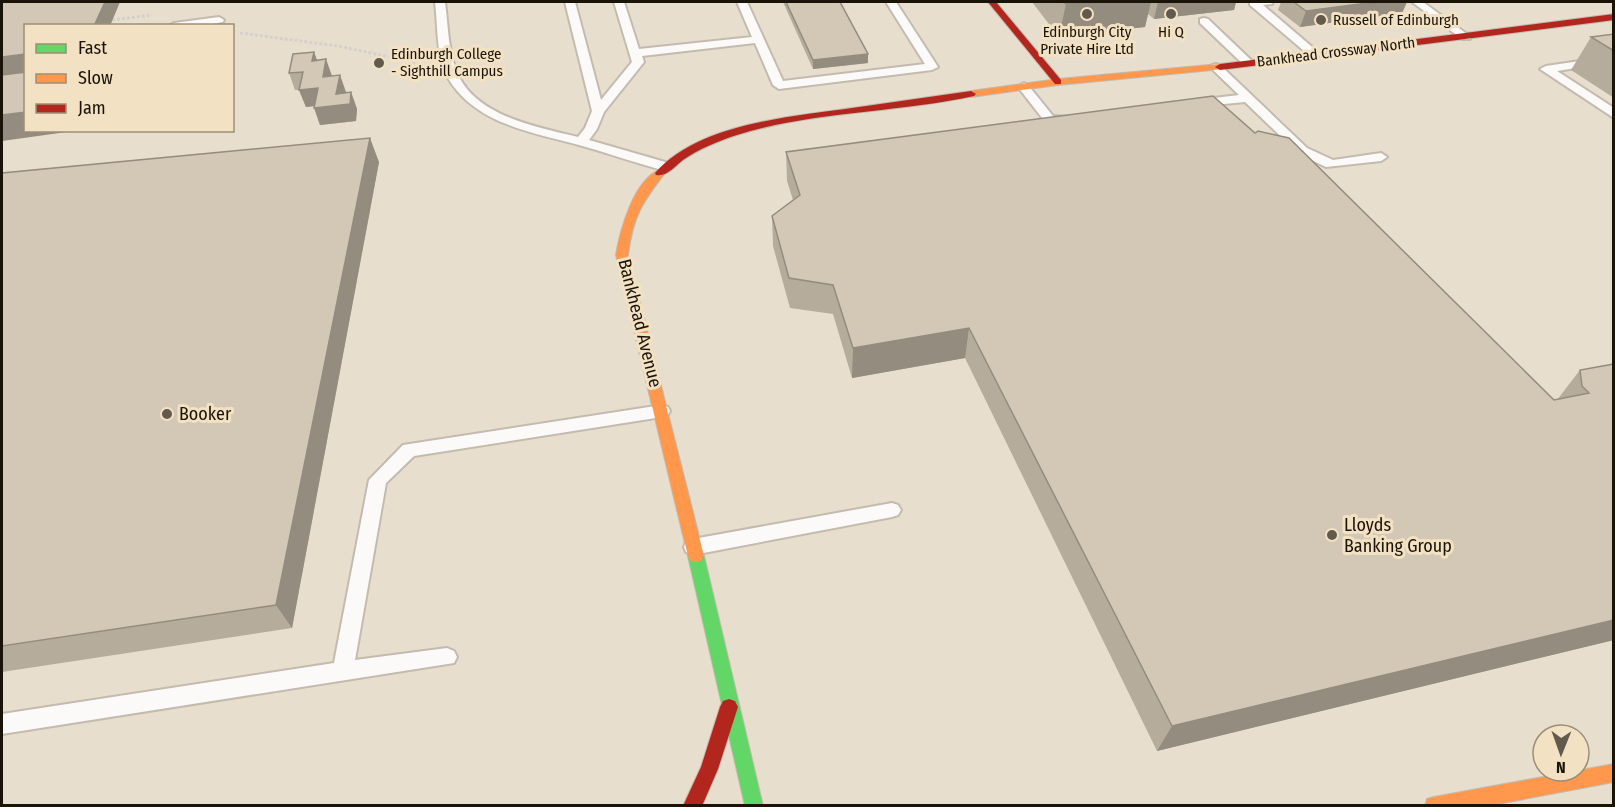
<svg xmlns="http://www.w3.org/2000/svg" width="1615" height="807" font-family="'Fira Sans Condensed',sans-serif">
  <rect width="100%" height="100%" fill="#e8dece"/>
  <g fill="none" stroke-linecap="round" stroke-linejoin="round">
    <!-- lane casing -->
    <g stroke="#c3bbaf" stroke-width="4">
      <g id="lane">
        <path d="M435 2H445C448 24 448 49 456 70 473 116 537 127 578 137L585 128 592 111 565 2H575L601 100 632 62 614 2H624L639 49 752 37 737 2H747L783 81 925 64 886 2H896L938 67 932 70 779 89 773 85 755 43 642 56 644 62 604 112 597 129 589 140 672 164 673 167 667 171C637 164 609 153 579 145 532 132 475 124 448 78 436 57 438 26 435 2Z"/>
        <path d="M1250 2H1273L1272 4 1263 5 1318 52V56H1310L1250 5Z"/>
        <path d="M1412 2H1423L1471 37 1470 39H1462Z"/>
        <path d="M219 17 224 20 223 22 202 26H169L174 23Z"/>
        <path d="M1204 18 1208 19 1252 61V65H1244L1200 23V19Z"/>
        <path d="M1614 56V62L1557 71 1614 108V118L1540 69 1546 66Z"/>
        <path d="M1216 64 1220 65 1307 148 1333 160 1381 153 1387 157 1381 161 1326 167 1299 154 1245 102 1193 107 1191 104 1197 100 1239 95 1212 69V65Z"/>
        <path d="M1024 83 1028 85 1053 116 1071 117V123H1046L1018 87Z"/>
        <path d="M662 405 668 407 670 411 668 415 662 417 414 456 386 483 355 660 447 648 454 651 457 657 454 663 2 734V714L334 663 369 480 403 445Z"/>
        <path d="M892 503 898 505 901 510 898 515 892 517 693 555 686 552 684 547 686 542 693 539Z"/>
      </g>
    </g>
    <!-- fast casing -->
    <g stroke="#c3bbaf" stroke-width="2">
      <path id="fast" d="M696 550 701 551 704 556 763 806H745L688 556 691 551Z"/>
    </g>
    <!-- slow casing -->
    <g stroke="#c3bbaf" stroke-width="2">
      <g id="slow">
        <path d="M1220 64 1225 67 1223 69 1058 85 971 97 966 94 971 91 1058 79Z"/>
        <path d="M660 170 665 173C642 203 633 216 628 255L704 556 701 561 696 562 691 561 688 556 616 255C620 231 634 179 660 170Z"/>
        <path d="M1614 764V782L1487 806H1425L1427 799 1434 797Z"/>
      </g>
    </g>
    <!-- jam casing -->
    <g stroke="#c3bbaf" stroke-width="2">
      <g id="jam">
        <path d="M988 2H996L1061 80V84H1055Z"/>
        <path d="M1614 14V20L1220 70 1215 67 1220 64Z"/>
        <path d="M971 91 976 94 974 96C896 113 814 111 737 135 718 141 699 149 683 160 675 166 667 177 656 175L655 173C699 123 790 117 852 108 892 102 931 97 971 91Z"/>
        <path d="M729 699 735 701 738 707 718 769 702 806H683L701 767 720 707 723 701Z"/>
      </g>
    </g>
    <!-- path -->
    <g stroke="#d4d1cc" stroke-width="3" stroke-dasharray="3 2" stroke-linecap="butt">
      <path d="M112 20 152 15"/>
      <path d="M240 33 338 46 422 64"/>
    </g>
    <!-- lane -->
    <use href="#lane" fill="#fcfaf8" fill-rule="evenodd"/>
    <!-- fast -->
    <use href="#fast" fill="#63d668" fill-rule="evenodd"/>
    <!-- slow -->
    <use href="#slow" fill="#ff974d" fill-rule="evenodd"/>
    <!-- jam -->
    <use href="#jam" fill="#b3261e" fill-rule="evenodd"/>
  </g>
  <!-- wall -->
  <g fill="#b5ac9c">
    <path d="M783 2H840L868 63 813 69Z"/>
    <path d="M1032 2H1236L1234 10 1154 19 1148 14 1145 27 1059 37Z"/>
    <path d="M1281 2H1407L1402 13 1300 27 1278 10Z"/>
    <path d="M1614 34V98L1571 70 1591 37Z"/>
    <path d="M314 52 317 60 332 76 346 92 345 93 351 92 357 109 356 121 320 125 314 106 306 107 299 90H295L289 73Z"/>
    <path d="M786 152 1554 400H1557L1580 370 1614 364V640L1157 751 965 358 852 378 833 314 790 308 773 246 772 216 793 200 787 181Z"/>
    <path d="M379 162 292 628 2 672V173Z"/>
  </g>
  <!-- shaded-wall -->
  <g fill="#938c7f">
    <path d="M105 2H120L110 26H94Z"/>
    <path d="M1090 2H1151L1145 27 1059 37 1066 4Z"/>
    <path d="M1158 2H1236L1234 10 1154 19Z"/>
    <path d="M1375 2H1407L1402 13 1300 27 1306 11Z"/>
    <path d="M314 52 320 69 312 61Z"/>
    <path d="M26 54V72L2 75V57Z"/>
    <path d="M868 54V63L813 69V60Z"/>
    <path d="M326 59 332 76 329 94 323 77Z"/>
    <path d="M340 75 346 92 343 105 351 92 357 109 356 121 320 125 314 108 336 94Z"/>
    <path d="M318 88 324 105 306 107 299 90Z"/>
    <path d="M26 112V130H81L2 141V115Z"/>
    <path d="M370 138 379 162 292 628 276 605Z"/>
    <path d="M969 328 965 358 852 378 853 348Z"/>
    <path d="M1614 620V640L1157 751 1172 726Z"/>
  </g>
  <!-- building -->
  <g fill="#d2c8b5" stroke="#938c7f" stroke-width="1.5">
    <path d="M2 2H105L94 26H26V54L2 57Z"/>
    <path d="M786 2H840L868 54 813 60Z"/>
    <path d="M1063 2H1090L1066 4Z"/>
    <path d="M1294 2H1375L1306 11Z"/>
    <path d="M1614 34V51L1591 37Z"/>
    <path d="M314 52 312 61 326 59 323 77 340 75 336 94 351 92 350 104 314 108 318 88 299 90 303 72 289 73 293 54Z"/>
    <path d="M26 72V112L2 115V75Z"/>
    <path d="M1213 96 1255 133 1258 131 1289 138 1554 400 1589 393 1582 386 1580 370 1614 364V620L1172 726 969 328 853 348 833 285 789 278 772 216 800 195 786 152Z"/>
    <path d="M370 138 276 605 2 646V173Z"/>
  </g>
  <!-- markers -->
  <g fill="#615a4d" stroke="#f3e1c3" stroke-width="2">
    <circle cx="1087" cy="14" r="6"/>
    <circle cx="1171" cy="14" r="6"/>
    <circle cx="1321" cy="20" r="6"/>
    <circle cx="379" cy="63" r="6"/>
    <circle cx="167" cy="414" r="6"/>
    <circle cx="1332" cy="535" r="6"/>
  </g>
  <g text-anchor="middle" stroke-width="6" stroke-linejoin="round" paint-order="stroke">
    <!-- far-poi labels -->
    <g font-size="15" fill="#191308" stroke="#f3e1c3" text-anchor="start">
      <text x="1333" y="25">Russell of Edinburgh</text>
      <text x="1087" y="37" text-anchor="middle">Edinburgh City<tspan x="1087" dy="17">Private Hire Ltd</tspan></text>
      <text x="1171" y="37" text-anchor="middle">Hi Q</text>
      <text x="391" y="59">Edinburgh College<tspan x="391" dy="17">- Sighthill Campus</tspan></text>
    </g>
    <!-- far-street labels -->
    <g font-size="15" fill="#191308" stroke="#f3e1c3">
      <text transform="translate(1336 52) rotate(-7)" y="5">Bankhead Crossway North</text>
    </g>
    <!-- street labels -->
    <g font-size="18" fill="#191308" stroke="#f3e1c3">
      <text transform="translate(640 323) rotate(76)" y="6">Bankhead Avenue</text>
    </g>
    <!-- poi labels -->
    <g font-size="18" fill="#191308" stroke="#f3e1c3" text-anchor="start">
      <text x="179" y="420">Booker</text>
      <text x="1344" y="531">Lloyds<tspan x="1344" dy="21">Banking Group</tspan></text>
    </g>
  </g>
  <!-- border -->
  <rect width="1615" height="807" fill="none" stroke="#191308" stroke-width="6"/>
  <!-- legend -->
  <rect x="24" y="24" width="210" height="108" fill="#f3e1c3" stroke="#9c8f78" stroke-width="1.5"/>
  <rect x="36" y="44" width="30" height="9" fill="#63d668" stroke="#9c8f78" stroke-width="1.5"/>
  <text x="78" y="54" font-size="18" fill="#191308">Fast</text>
  <rect x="36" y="74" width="30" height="9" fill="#ff974d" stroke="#9c8f78" stroke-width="1.5"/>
  <text x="78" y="84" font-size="18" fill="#191308">Slow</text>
  <rect x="36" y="104" width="30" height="9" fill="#b3261e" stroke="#9c8f78" stroke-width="1.5"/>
  <text x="78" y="114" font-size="18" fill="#191308">Jam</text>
  <!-- north arrow -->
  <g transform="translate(1561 753) rotate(181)"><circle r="28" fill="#f3e1c3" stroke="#9c8f78" stroke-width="1.5"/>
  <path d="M0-4.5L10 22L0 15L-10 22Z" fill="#615a4d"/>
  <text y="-9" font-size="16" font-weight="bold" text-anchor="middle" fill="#191308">N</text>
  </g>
</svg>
